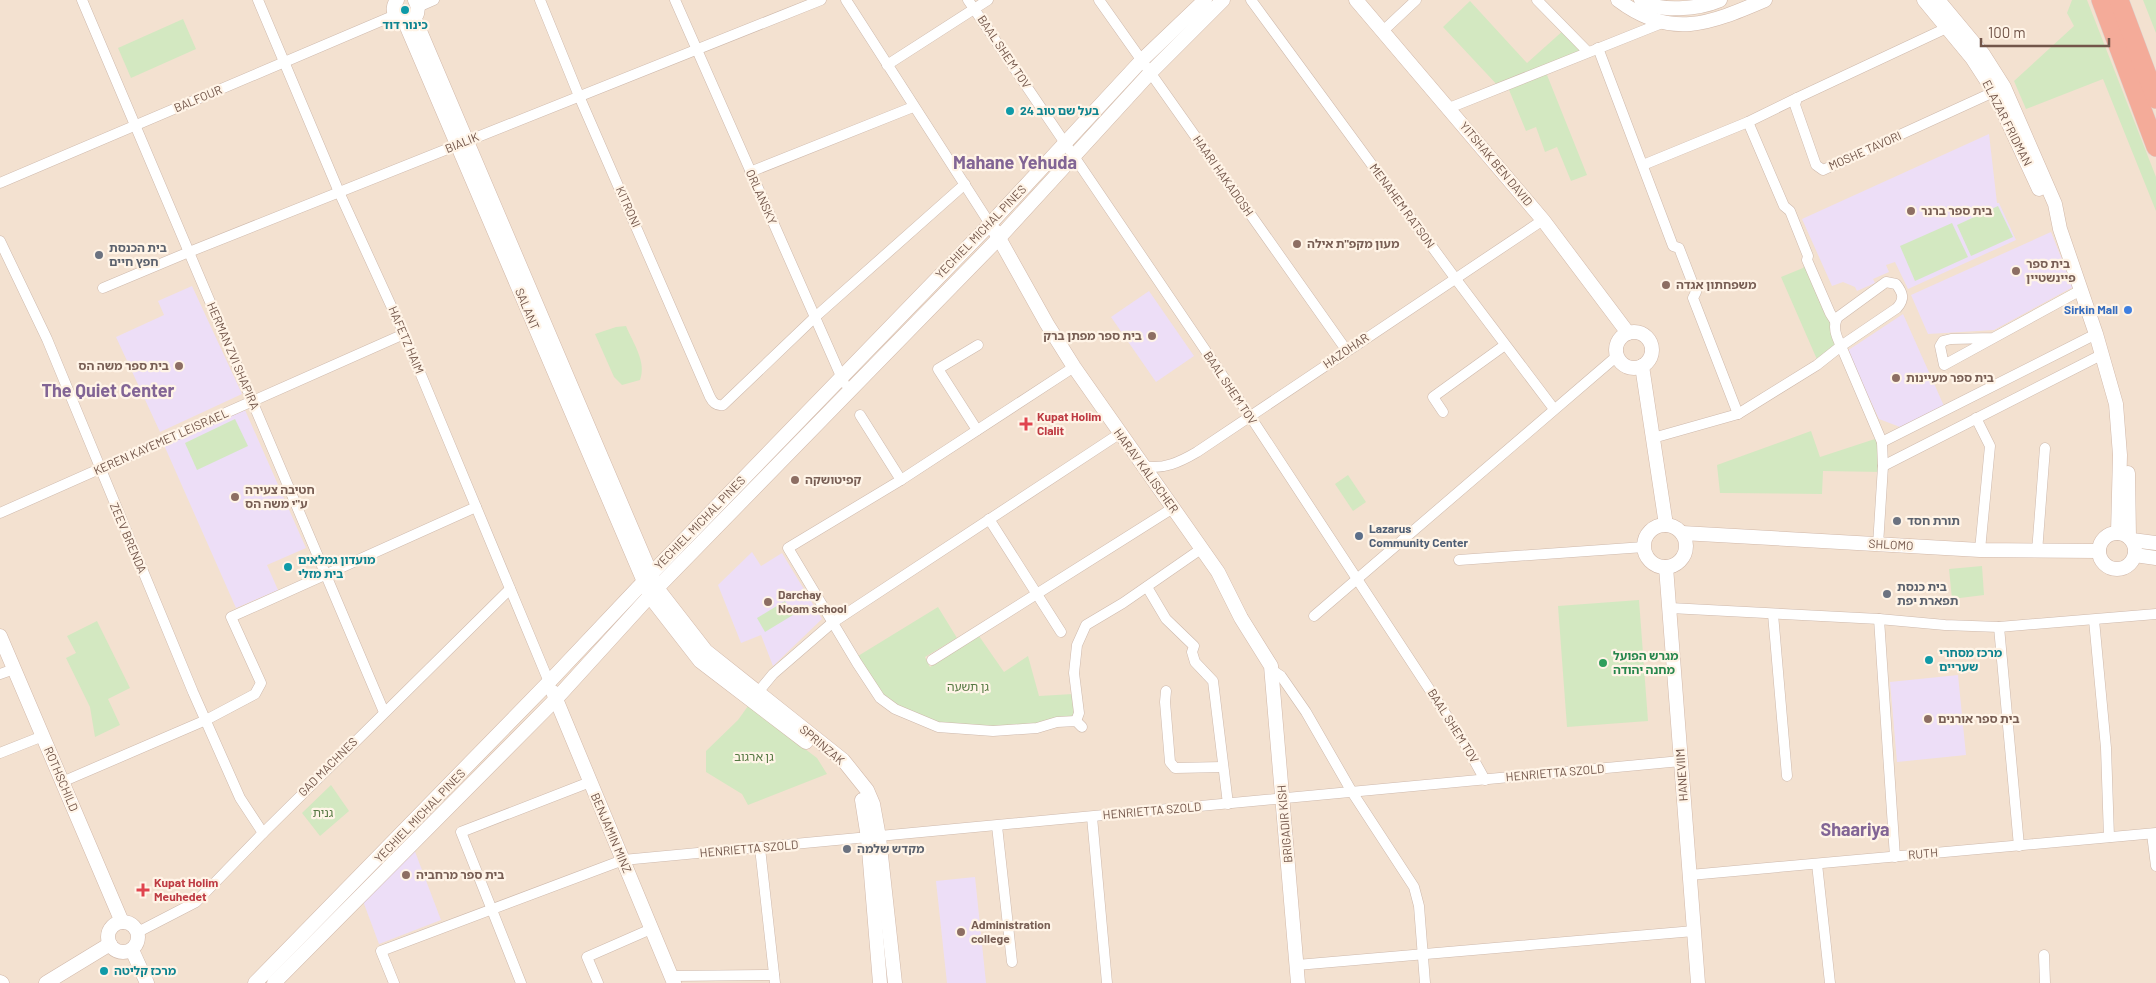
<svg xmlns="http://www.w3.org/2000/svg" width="2156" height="983" font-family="Barlow,'Noto Sans Hebrew',sans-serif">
  <rect width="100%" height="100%" fill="#fbf0e1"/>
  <!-- residential -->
  <rect fill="#f3e1d0" x="0" y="0" width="2156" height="983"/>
  <!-- education -->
  <g fill="#eddef7">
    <path d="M1989 134 1997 203H1999L2016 240 1908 289 1895 262 1886 265 1889 272 1873 279 1875 283 1857 291 1855 287 1843 282 1832 286 1802 219Z"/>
    <path d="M2051 232 2073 287 1994 330 1928 334 1911 295Z"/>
    <path d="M192 286 242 394 160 432 116 337 164 315 158 301Z"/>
    <path d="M1149 291 1194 356 1156 382 1111 317Z"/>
    <path d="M1903 314 1944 406 1900 427 1879 419 1847 351Z"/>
    <path d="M245 410 306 548 267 565 278 590 236 608 164 445Z"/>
    <path d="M752 552 761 566 782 553 822 619 773 666 761 635 741 643 718 585Z"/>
    <path d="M1958 675 1966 755 1897 762 1890 682Z"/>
    <path d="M414 849 441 920 379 944 363 901Z"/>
    <path d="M975 877 986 983H947L936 881Z"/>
  </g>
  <!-- green -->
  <g fill="#d3e8c1">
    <path d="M2072 0H2087L2156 177V211L2103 79 2026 109 2014 81 2074 26 2067 13Z"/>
    <path d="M2143 0H2156V33Z"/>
    <path d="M1470 1 1527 63 1565 29 1588 52 1545 70 1587 175 1571 181 1557 147 1545 152 1536 127 1526 131 1507 85 1500 88 1443 27Z"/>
    <path d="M183 19 196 49 131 78 118 48Z"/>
    <path d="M1998 206 2013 237 1971 256 1957 225Z"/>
    <path d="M1952 223 1968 257 1915 281 1900 246Z"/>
    <path d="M1807 260 1841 346 1819 364 1781 277 1803 268Z"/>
    <path d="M626 326C633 343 647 362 640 380L622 385 614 377 595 334 616 327Z"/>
    <path d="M235 419 248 446 197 470 185 443Z"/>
    <path d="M1811 431 1820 457 1881 437 1883 472 1823 471 1822 494 1720 493 1717 465Z"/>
    <path d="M1348 475 1366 502 1353 511 1335 484Z"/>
    <path d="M1982 566 1984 595 1952 599 1949 569Z"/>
    <path d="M1639 600 1648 721 1567 727 1558 606Z"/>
    <path d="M785 601 793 615 765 632 757 618Z"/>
    <path d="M938 607 957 638 925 657 930 667 979 636 1004 672 1028 656 1039 696 1073 694 1075 717 1037 725 994 727 938 724 896 706 884 697 858 656Z"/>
    <path d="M97 621 130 688 108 699 120 725 95 737 90 707 66 658 76 653 67 636Z"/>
    <path d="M748 706 817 758 827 774 748 805 742 794 706 772V751L738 720Z"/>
    <path d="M331 785 349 811 320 836 302 813Z"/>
  </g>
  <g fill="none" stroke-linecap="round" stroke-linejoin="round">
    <!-- street casing -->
    <g stroke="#ceb9ac" stroke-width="11">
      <g id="street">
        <path d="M82 0 384 712"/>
        <path d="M258 0 339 192 404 334 549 682"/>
        <path d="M540 0 579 96 710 397C713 403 716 406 723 405L814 318 965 184"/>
        <path d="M675 0 844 383"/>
        <path d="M846 0 990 224"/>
        <path d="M968 0 1250 416 1464 742 1485 780"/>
        <path d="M1099 0 1347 351"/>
        <path d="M1251 0 1455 278 1554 409"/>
        <path d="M1537 0 1588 52"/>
        <path d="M418 7 434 0"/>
        <path d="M1953 25 1797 98 1795 105 1816 165 1823 170 1998 90"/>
        <path d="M1383 31 1416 0"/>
        <path d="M1598 48 1673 246 1679 248 1696 292 1693 298 1738 414"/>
        <path d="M887 65 988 0"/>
        <path d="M1449 108 1662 23"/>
        <path d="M1748 122 1784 206 1790 211 1808 256 1807 260 1830 313 1835 321"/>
        <path d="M1643 165 1748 122 1797 98"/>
        <path d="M750 172 913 107"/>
        <path d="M0 183 395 15"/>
        <path d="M0 241 47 339 193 692 240 798 263 833"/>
        <path d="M1886 282 1896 284C1903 293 1905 299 1897 308L1841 346C1836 336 1832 326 1838 317Z"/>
        <path d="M103 288 189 252 821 0"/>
        <path d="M1993 338 1951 339 1943 341 1940 346 1944 365 2081 290"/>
        <path d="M1074 367 901 480 788 548 857 663 880 698 895 709 938 727 993 731 1037 728 1057 722 1076 721 1082 727"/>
        <path d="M1443 412 1433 397 1505 345"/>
        <path d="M860 415 901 480"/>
        <path d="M1976 418 1990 446 1980 550"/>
        <path d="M977 430 938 369 978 345"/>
        <path d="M1653 438 1738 414 1817 365 1841 346 1882 442 1883 466 1878 545"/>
        <path d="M1882 442 2096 334"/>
        <path d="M1144 466C1163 470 1180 462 1197 452L1543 220"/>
        <path d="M1883 466 2103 354"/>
        <path d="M0 513 404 334"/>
        <path d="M989 519 1061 632"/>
        <path d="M2037 552 2045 448"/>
        <path d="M1459 560 1644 547"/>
        <path d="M1147 587 1166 619 1194 646 1192 652 1195 662 1213 681 1228 804"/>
        <path d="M1670 608 1879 619 1945 625 1999 627 2156 614"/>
        <path d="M1773 614 1787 776"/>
        <path d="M1314 616 1617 356"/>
        <path d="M1879 619 1895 857"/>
        <path d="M2094 620 2106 748 2109 837"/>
        <path d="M1999 627 2019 846"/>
        <path d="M932 660 1173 508"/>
        <path d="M1272 670 1281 676 1306 712 1352 792 1414 887 1419 906 1425 983"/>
        <path d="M0 674 14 669"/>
        <path d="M1166 691 1165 702 1170 762 1175 768 1223 767"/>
        <path d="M754 697 773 674 832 623 1119 434"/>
        <path d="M1076 721 1079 713 1074 673 1077 645 1086 625 1123 603 1201 549"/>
        <path d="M0 753 43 736"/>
        <path d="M62 782 206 720 255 694 261 683 231 617 476 507"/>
        <path d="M1092 817 1107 983"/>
        <path d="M997 826 1012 962"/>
        <path d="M2152 834 2156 866"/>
        <path d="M760 848 775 983"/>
        <path d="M1817 864 1830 983"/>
        <path d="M1690 875 2156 833"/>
        <path d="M138 932 196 902 263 833 510 589"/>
        <path d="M2044 955 2045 983"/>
        <path d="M1297 965 1694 931"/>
        <path d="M671 976 774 975"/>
        <path d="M394 983 381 951 623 860 1681 761"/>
        <path d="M521 983 461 832 590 782"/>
        <path d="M598 983 587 957 651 929"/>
      </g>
    </g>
    <!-- secondary casing -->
    <g stroke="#d1b8a9" stroke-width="15">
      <g id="secondary">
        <path d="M397 0C390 10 395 20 407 20L417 14 418 7 415 0"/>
        <path d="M1356 0 1543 220 1628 333"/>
        <path d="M1618 0C1671 40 1709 24 1765 0"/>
        <path d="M1641 0C1659 13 1699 9 1720 0"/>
        <path d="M1924 0 1972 58 1994 92 2039 189"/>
        <path d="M1938 0 1983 54 2004 87 2055 204 2060 229 2096 334 2116 404 2120 455 2118 533"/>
        <path d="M414 17 657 588 706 651 843 760 867 790 873 804 879 837 895 983"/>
        <path d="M404 20 651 598 700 661 806 742"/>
        <path d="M995 231 1047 324 1074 367 1218 572 1241 618 1271 666 1298 983"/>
        <circle cx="1634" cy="350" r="18"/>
        <path d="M1642 366 1666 525"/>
        <path d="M2128 473 2129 537"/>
        <circle cx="1665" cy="546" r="21"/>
        <circle cx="2117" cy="551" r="18"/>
        <path d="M1682 533 1980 550 2099 551"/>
        <path d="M2132 540 2156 543"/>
        <path d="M2135 555 2156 558"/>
        <path d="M1666 567 1698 983"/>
        <path d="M0 636 122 922"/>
        <path d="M553 692 674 983"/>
        <path d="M862 800 868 838 880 983"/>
        <circle cx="123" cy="937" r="15"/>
        <path d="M132 950 147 983"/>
        <path d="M0 982 2 983"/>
        <path d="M46 983 110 944"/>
        <path d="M255 983 549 682 651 574 990 224 1142 60 1205 0"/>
        <path d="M274 983 556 699 657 588 999 238 1150 73 1223 0"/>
      </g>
    </g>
    <!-- highway casing -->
    <g stroke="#dad3d0" stroke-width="20">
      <g id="highway">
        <path d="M2101 0 2156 147"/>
        <path d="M2119 0 2156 99"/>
      </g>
    </g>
    <!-- street -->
    <use href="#street" stroke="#fff" stroke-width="10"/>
    <!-- secondary -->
    <use href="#secondary" stroke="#fff" stroke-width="14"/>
    <!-- highway -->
    <use href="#highway" stroke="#f4ab99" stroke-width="19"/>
  </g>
  <!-- markers -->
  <g fill="#0f9aa8" stroke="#fff4e7" stroke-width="2">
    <circle cx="405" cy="10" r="5"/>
    <circle cx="1010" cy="111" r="5"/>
    <circle cx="288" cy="567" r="5"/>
    <circle cx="1929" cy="660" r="5"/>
    <circle cx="104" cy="971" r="5"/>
  </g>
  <g fill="#8d6e63" stroke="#fff4e7" stroke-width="2">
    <circle cx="1911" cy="211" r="5"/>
    <circle cx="1297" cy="244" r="5"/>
    <circle cx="2016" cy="271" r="5"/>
    <circle cx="1666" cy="285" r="5"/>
    <circle cx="1152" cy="336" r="5"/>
    <circle cx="179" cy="366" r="5"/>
    <circle cx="1896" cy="378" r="5"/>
    <circle cx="795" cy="480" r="5"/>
    <circle cx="235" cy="497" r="5"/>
    <circle cx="768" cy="602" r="5"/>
    <circle cx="1928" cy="719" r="5"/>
    <circle cx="406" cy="875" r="5"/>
    <circle cx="961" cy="932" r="5"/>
  </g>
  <g fill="#6b7280" stroke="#fff4e7" stroke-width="2">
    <circle cx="99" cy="255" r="5"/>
    <circle cx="1897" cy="521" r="5"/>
    <circle cx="1887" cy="594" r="5"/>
    <circle cx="847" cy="849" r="5"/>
  </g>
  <circle fill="#3f7fe0" stroke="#fff4e7" stroke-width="2" cx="2128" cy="310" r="5"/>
  <g fill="#e0444e" stroke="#fff4e7" stroke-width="2">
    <path d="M1023.5 416.5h5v5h5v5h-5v5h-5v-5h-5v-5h5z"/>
    <path d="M140.5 882.5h5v5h5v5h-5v5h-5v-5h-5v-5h5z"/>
  </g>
  <circle fill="#5c6f8a" stroke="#fff4e7" stroke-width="2" cx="1359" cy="536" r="5"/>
  <circle fill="#2e9e5b" stroke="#fff4e7" stroke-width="2" cx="1603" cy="663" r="5"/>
  <g text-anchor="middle" stroke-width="4.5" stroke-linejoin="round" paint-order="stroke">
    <!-- culture labels -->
    <g font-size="12" font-weight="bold" fill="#0d838f" stroke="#fff4e7" text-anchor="start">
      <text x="405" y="29" text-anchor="middle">כינור דוד</text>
      <text x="1020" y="115">בעל שם טוב 24</text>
      <text x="298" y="564">מועדון גמלאים<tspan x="298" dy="14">בית מזלי</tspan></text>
      <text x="1939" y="657">מרכז מסחרי<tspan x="1939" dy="14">שעריים</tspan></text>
      <text x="114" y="975">מרכז קליטה</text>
    </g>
    <!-- street labels -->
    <g font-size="12" fill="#725549" stroke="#fff4e7">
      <text transform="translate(1004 52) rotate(56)" y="4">BAAL SHEM TOV</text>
      <text transform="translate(198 99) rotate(-23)" y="4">BALFOUR</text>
      <text transform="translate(2007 123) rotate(63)" y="4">ELAZAR FRIDMAN</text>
      <text transform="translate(462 143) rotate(-22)" y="4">BIALIK</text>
      <text transform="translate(1865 151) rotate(-24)" y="4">MOSHE TAVORI</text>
      <text transform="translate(1496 164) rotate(50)" y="4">YITSHAK BEN DAVID</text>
      <text transform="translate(1223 176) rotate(55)" y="4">HAARI HAKADOSH</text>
      <text transform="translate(761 197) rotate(66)" y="4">ORLANSKY</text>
      <text transform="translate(1402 206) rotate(54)" y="4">MENAHEM RATSON</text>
      <text transform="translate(628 207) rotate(66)" y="4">KITRONI</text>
      <text transform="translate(981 232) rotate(-46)" y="4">YECHIEL MICHAL PINES</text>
      <text transform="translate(527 309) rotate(67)" y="4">SALANT</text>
      <text transform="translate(406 340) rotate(67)" y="4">HAFETZ HAIM</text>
      <text transform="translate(1346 351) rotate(-34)" y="4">HAZOHAR</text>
      <text transform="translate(233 356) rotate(67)" y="4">HERMAN ZVI SHAPIRA</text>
      <text transform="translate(1230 388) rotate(56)" y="4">BAAL SHEM TOV</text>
      <text transform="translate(161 442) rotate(-24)" y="4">KEREN KAYEMET LEISRAEL</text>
      <text transform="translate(1146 471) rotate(54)" y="4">HARAV KALISCHER</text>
      <text transform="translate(700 523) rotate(-46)" y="4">YECHIEL MICHAL PINES</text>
      <text transform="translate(128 538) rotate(67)" y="4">ZEEV BRENDA</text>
      <text transform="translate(1891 545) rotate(3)" y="4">SHLOMO</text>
      <text transform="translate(1453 726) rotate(58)" y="4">BAAL SHEM TOV</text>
      <text transform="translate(822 745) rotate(40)" y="4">SPRINZAK</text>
      <text transform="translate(328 767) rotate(-45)" y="4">GAD MACHNES</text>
      <text transform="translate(1555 773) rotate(-5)" y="4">HENRIETTA SZOLD</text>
      <text transform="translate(1682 775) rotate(-94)" y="4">HANEVIIM</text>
      <text transform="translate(61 779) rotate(67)" y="4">ROTHSCHILD</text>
      <text transform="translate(1152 811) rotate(-5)" y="4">HENRIETTA SZOLD</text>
      <text transform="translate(420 816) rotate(-46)" y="4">YECHIEL MICHAL PINES</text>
      <text transform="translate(1285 824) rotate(-95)" y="4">BRIGADIR KISH</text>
      <text transform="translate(611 833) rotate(67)" y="4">BENJAMIN MINZ</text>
      <text transform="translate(749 849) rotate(-5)" y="4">HENRIETTA SZOLD</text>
      <text transform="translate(1923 854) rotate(-5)" y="4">RUTH</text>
    </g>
    <!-- education labels -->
    <g font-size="12" font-weight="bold" fill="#785e54" stroke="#fff4e7" text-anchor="start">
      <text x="1921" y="215">בית ספר ברנר</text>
      <text x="1307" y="248">מעון מקפ"ת אילה</text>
      <text x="2026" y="268">בית ספר<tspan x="2026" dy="14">פיינשטיין</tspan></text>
      <text x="1676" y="289">משפחתון אגדה</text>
      <text x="1142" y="340" text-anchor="end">בית ספר מפתן ברק</text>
      <text x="169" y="370" text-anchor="end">בית ספר משה הס</text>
      <text x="1906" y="382">בית ספר מעיינות</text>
      <text x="805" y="484">קפיטושקה</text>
      <text x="245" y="494">חטיבה צעירה<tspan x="245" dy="14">ע"י משה הס</tspan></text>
      <text x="778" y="599">Darchay<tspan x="778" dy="14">Noam school</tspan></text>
      <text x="1938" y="723">בית ספר אורנים</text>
      <text x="416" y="879">בית ספר מרחביה</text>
      <text x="971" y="929">Administration<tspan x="971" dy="14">college</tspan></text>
    </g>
    <!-- worship labels -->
    <g font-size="12" font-weight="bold" fill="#5b616d" stroke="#fff4e7" text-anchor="start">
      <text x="109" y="252">בית הכנסת<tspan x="109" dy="14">חפץ חיים</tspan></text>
      <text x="1907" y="525">תורת חסד</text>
      <text x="1897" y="591">בית כנסת<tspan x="1897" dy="14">תפארת יפת</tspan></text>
      <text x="857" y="853">מקדש שלמה</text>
    </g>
    <!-- shop labels -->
    <g font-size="12" font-weight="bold" fill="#366cbe" stroke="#fff4e7" text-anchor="end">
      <text x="2118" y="314">Sirkin Mall</text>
    </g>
    <!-- health labels -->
    <g font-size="12" font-weight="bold" fill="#be3a42" stroke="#fff4e7" text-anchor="start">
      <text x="1037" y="421">Kupat Holim<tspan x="1037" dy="14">Clalit</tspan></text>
      <text x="154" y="887">Kupat Holim<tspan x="154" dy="14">Meuhedet</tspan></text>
    </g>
    <!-- service labels -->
    <g font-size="12" font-weight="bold" fill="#4e5e75" stroke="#fff4e7" text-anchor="start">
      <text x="1369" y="533">Lazarus<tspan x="1369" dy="14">Community Center</tspan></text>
    </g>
    <!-- leisure labels -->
    <g font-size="12" font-weight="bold" fill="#27864d" stroke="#fff4e7" text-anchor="start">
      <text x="1613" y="660">מגרש הפועל<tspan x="1613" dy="14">מחנה יהודה</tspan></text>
    </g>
    <!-- park labels -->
    <g font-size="12" fill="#557842" stroke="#fff4e7">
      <text x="968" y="691">גן תשעה</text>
      <text x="754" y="761">גן ארגוב</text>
      <text x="323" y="817">גנית</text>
    </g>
    <!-- district labels -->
    <g font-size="18" font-weight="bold" fill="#826595" stroke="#fff4e7">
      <text x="1015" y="169">Mahane Yehuda</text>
      <text x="108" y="397">The Quiet Center</text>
      <text x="1855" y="836">Shaariya</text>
    </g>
  </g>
  <!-- scale -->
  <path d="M1981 38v8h128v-8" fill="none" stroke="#725549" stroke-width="2.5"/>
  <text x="1988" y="38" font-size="15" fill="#725549" stroke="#fff4e7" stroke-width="4" paint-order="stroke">100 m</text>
</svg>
